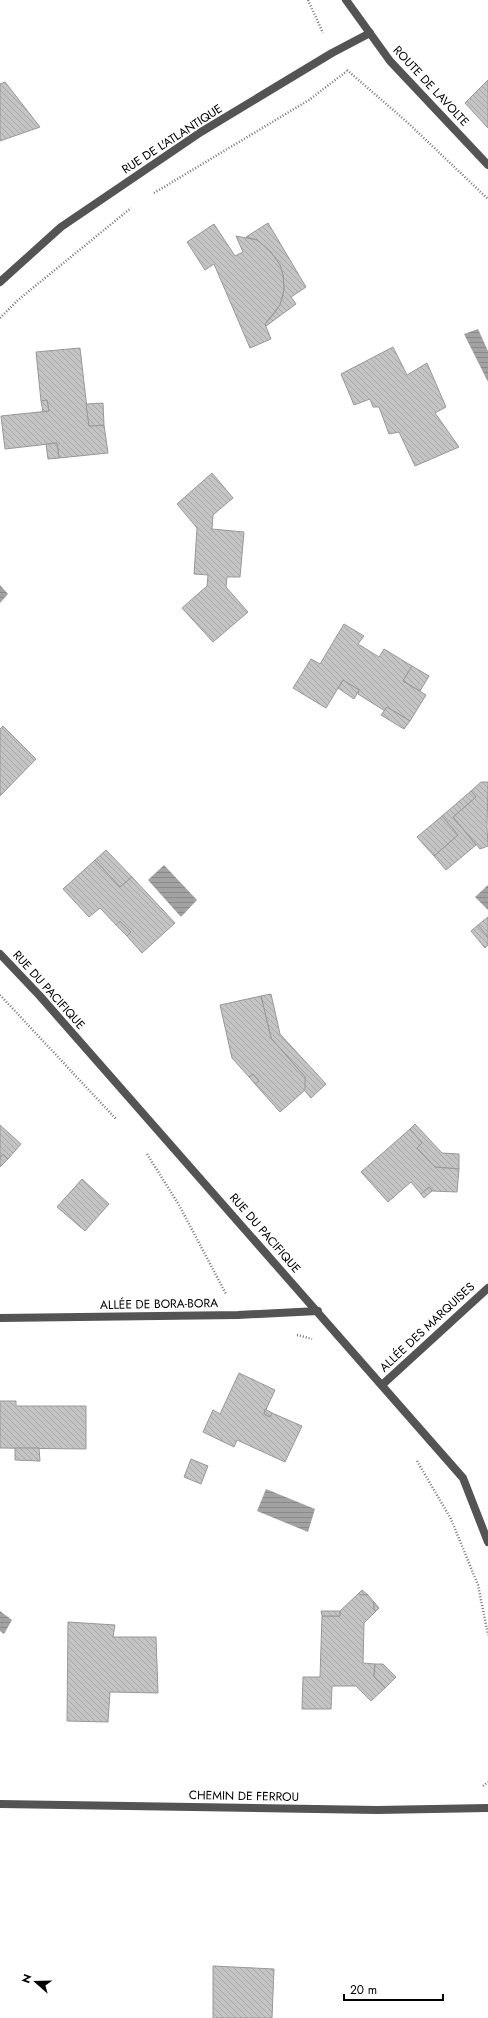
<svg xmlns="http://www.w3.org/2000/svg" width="488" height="2018" font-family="Jost,sans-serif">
  <defs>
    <pattern id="water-rules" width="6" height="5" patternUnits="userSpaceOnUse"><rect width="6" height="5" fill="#a2a2a2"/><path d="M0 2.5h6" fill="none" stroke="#8a8a8a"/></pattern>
    <pattern id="building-back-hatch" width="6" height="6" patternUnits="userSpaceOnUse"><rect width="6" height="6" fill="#c4c4c4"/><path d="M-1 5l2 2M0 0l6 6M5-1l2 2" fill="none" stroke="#a7a7a7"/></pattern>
  </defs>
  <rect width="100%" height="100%" fill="#fff"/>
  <!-- water -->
  <g fill="url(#water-rules)">
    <path d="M478 329 488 351V382L464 334Z"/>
    <path d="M0 585 8 594 0 603Z"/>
    <path d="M164 865 197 900 181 917 148 880Z"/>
    <path d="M488 885V910L475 897Z"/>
    <path d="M266 1489 315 1509 308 1532 257 1511Z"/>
    <path d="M0 1611 12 1620 4 1634 0 1631Z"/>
  </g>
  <!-- building -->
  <g fill="url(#building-back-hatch)" stroke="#989898">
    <path d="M488 80V128L465 103Z"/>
    <path d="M5 82 40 127 0 141V84Z"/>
    <path d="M268 223 306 287 291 297 296 304 266 326 265 324 276 311 282 299 284 289 283 275 280 265 270 251 257 240 246 237Z"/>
    <path d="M214 224 235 256 243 252 236 236 257 240 270 251 280 265 283 275 284 289 280 305 265 324 271 339 250 348 214 264 205 270 187 242Z"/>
    <path d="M393 347 407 375 427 363 446 407 435 413 459 447 415 466 399 432 389 434 379 407H373L370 399 354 405 341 374Z"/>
    <path d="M80 348 89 426 104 425 108 453 59 458 57 443 5 449 1 416 49 411 47 400 41 401 36 352Z"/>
    <path d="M47 400 49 411 43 412 41 401Z"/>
    <path d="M103 403 104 425 89 426 86 404Z"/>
    <path d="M57 443 59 458 48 459 46 444Z"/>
    <path d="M212 473 233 498 213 515 212 529 244 532 240 577H227L226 587 248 612 213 642 182 608 207 586 208 575 194 574 197 528 177 504Z"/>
    <path d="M344 624 364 636 358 644 379 657 384 649 412 666 403 681 426 695 410 721 387 707 385 711 358 694 359 690 343 680 326 708 293 688 311 659 320 664Z"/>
    <path d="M412 666 429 676 420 691 403 681Z"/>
    <path d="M343 680 359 690 354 699 338 688Z"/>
    <path d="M387 707 410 721 404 729 381 715Z"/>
    <path d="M3 726 36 759 0 796V729Z"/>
    <path d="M481 782H488L487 827 488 846 480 849 453 817 476 797 471 791Z"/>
    <path d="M471 791 476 797 453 817 476 845 446 870 434 856 458 835 442 816Z"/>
    <path d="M442 816 458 835 434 856 417 837Z"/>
    <path d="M106 850 132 877 120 887 95 860Z"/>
    <path d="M95 860 120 887 132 877 175 923 142 953 127 936 131 932 120 921 116 925 100 908 89 917 63 889Z"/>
    <path d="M488 917V937L478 925Z"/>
    <path d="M120 921 131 932 127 936 116 925Z"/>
    <path d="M478 925 488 937V945L485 948 471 931Z"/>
    <path d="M271 994 280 1034 326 1084 311 1098 304 1090 305 1077 271 1038 261 996Z"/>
    <path d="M261 996 271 1038 305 1077V1090L280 1112 255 1084 259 1081 253 1074 249 1077 232 1058 220 1005Z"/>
    <path d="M253 1074 259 1081 255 1084 249 1077Z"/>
    <path d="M415 1124 442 1153 459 1154V1169L435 1167 417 1148 422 1143 410 1129Z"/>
    <path d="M0 1125 21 1144 8 1159 3 1154 0 1158Z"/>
    <path d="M410 1129 422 1143 417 1148 435 1167 459 1169 457 1192 432 1191 429 1187 421 1194 411 1182 388 1202 361 1172Z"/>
    <path d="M3 1154 8 1159 0 1167V1158Z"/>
    <path d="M82 1179 109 1204 85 1231 57 1207Z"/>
    <path d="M429 1187 432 1191 424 1198 421 1194Z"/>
    <path d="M239 1373 275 1390 264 1414 270 1417 272 1413 302 1426 285 1462 237 1440 234 1447 203 1432 213 1410 220 1414Z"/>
    <path d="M0 1401H16V1406H86V1449L0 1448Z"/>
    <path d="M265 1409 272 1413 270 1417 264 1414Z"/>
    <path d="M15 1448H39L40 1461 15 1460Z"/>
    <path d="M191 1459 208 1466 201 1484 184 1477Z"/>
    <path d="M362 1590 368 1595H361L359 1593Z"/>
    <path d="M359 1593 361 1595H368L374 1602V1609L376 1611 364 1623 363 1663 375 1664 374 1677 385 1688 371 1701 356 1686H332L331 1709H302L303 1677H320L322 1616H340V1611Z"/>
    <path d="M374 1602 379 1608 376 1611 374 1609Z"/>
    <path d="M321 1611H340V1616H322Z"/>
    <path d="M68 1622 115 1625 113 1637H156L158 1693 110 1692 108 1722 67 1721Z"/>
    <path d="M375 1664H383L396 1677 385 1688 374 1677Z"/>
    <path d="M213 1966 274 1969 272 2018H213Z"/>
  </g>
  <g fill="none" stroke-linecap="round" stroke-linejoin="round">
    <!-- path -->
    <g stroke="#767676" stroke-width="2.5" stroke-dasharray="1 2" stroke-linecap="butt">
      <path d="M308 0 323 33"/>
      <path d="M347 70 407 122 488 199"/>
      <path d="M154 193 309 100 347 71"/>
      <path d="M0 318 18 300 131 208"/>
      <path d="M0 995 116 1119"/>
      <path d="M147 1154 179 1205 226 1294"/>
      <path d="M297 1335 312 1339"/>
      <path d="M417 1461 451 1519 478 1585 488 1635"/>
      <path d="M483 1786 488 1782"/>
    </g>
    <!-- minor -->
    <g stroke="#545454" stroke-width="8">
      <path d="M346 0 390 61 488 165"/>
      <path d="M0 282 61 227 201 132 332 53 370 33"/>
      <path d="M0 954 39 995 463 1478 488 1542"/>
      <path d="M0 1318 238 1315 318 1311"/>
      <path d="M382 1385 488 1288"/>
      <path d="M0 1804 377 1810 488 1808"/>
    </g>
  </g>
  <g text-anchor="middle" stroke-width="3" stroke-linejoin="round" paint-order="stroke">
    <!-- street labels -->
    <g font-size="12" fill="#000" stroke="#fff">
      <text transform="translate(431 86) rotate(47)" y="4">ROUTE DE LAVOLTE</text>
      <text transform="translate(172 139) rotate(-33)" y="4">RUE DE L'ATLANTIQUE</text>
      <text transform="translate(49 990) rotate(48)" y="4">RUE DU PACIFIQUE</text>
      <text transform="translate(265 1233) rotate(49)" y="4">RUE DU PACIFIQUE</text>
      <text transform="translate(159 1304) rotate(-1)" y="4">ALLÉE DE BORA-BORA</text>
      <text transform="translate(427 1327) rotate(-43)" y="4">ALLÉE DES MARQUISES</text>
      <text transform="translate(244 1796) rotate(1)" y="4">CHEMIN DE FERROU</text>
    </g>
  </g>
  <!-- north arrow -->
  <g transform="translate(36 1982) rotate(290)" stroke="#ffffff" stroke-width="3" paint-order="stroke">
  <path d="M0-3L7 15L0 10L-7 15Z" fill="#000000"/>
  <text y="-6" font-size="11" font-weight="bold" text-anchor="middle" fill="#000000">N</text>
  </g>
  <!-- scale -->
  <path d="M344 1994v6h99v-6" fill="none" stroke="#000000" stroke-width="2"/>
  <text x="350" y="1994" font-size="12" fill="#000000" stroke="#ffffff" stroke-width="3" paint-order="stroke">20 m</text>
</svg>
